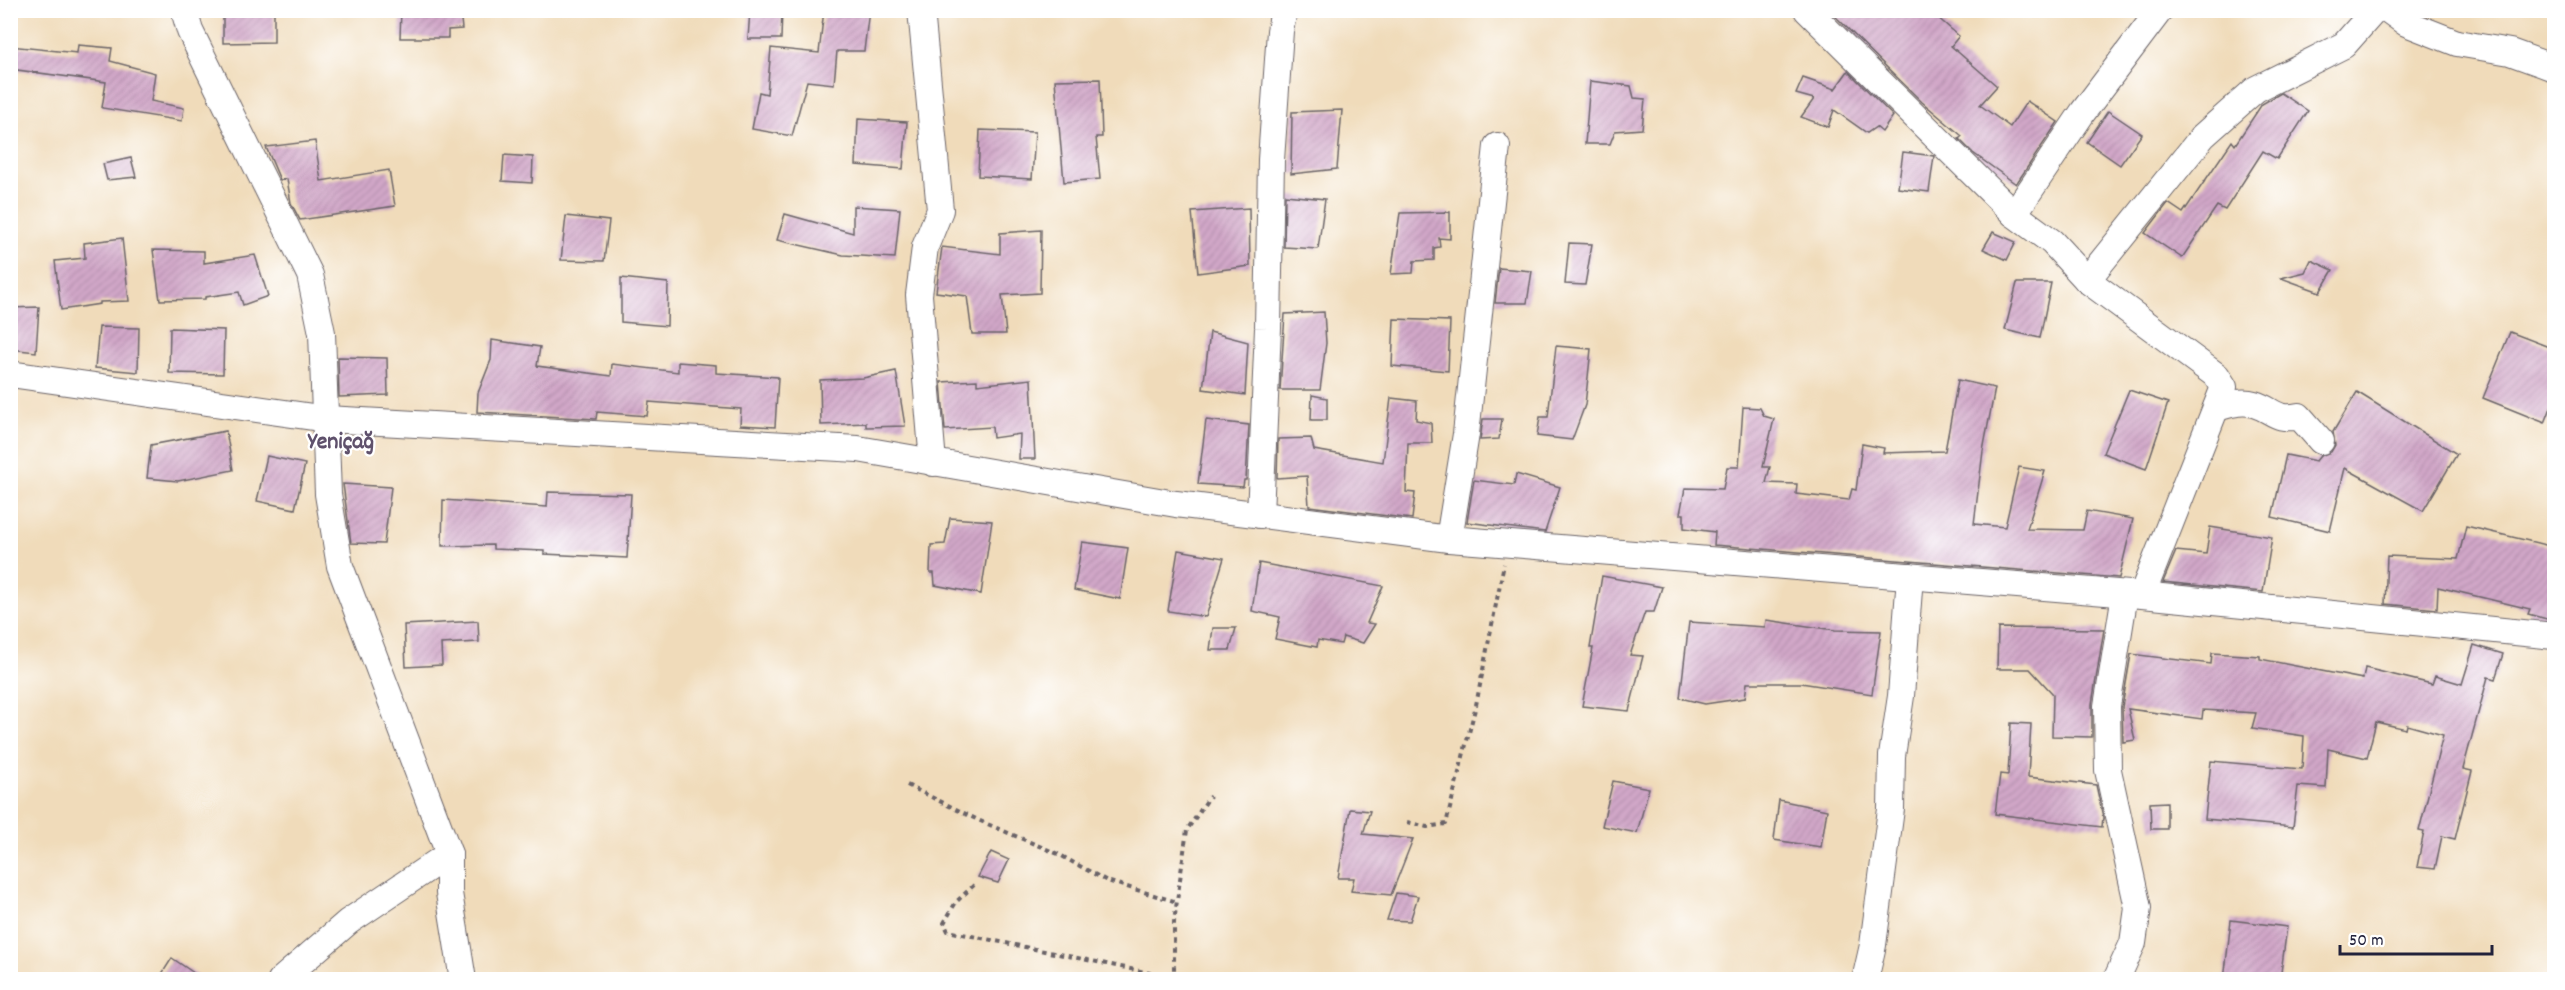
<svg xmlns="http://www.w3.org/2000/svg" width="2565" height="990" font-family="Dekko,sans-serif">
  <defs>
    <pattern id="building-hatch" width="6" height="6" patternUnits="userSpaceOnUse" patternTransform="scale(1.5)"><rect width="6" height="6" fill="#d1a7c8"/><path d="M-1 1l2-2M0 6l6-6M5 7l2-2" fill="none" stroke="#b38fad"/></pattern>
  </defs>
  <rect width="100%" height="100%" fill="#fff"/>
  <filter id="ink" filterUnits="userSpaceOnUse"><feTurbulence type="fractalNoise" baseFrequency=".0167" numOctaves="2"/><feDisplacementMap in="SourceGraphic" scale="12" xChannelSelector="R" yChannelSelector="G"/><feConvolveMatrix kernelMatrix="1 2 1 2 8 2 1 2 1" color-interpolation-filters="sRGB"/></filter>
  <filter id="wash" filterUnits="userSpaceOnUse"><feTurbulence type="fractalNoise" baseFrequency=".008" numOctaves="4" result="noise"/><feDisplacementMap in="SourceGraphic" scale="24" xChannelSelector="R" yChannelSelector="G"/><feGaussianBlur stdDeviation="1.35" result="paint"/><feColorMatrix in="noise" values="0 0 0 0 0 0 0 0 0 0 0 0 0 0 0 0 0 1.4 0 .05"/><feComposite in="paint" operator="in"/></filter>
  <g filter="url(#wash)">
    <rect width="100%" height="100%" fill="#f0dbba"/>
    <g id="blocks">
      <!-- building -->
      <g fill="url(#building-hatch)">
        <path d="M223 10H274V42L223 43Z"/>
        <path d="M401 10H460L462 29 448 30V38H400Z"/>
        <path d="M750 10H782L781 39H748Z"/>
        <path d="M824 10H869L864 51H837L834 84 807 81 792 136 752 129 759 92 767 94 771 48 819 53Z"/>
        <path d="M1829 10H1929L1959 36 1951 46 1997 86 1980 105 2010 127 2027 101 2058 122 2016 184 1973 153 1959 139 1962 136 1922 102Z"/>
        <path d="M78 45 112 48 110 61 155 73 151 101 184 108 182 121 102 108 106 82 10 69V46L77 53Z"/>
        <path d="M1848 71 1893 116 1882 132 1876 127 1867 133 1834 110 1828 127 1801 117 1814 99 1796 94 1803 78 1835 89Z"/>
        <path d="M1100 79 1102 137H1096L1100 179 1064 182 1055 80Z"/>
        <path d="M1590 81 1631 86 1634 98 1645 99 1642 129 1615 131 1610 144H1585Z"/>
        <path d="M2281 93 2308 111 2277 159 2263 151 2225 210 2217 206 2182 258 2145 233 2168 203 2183 213 2232 141 2235 145 2262 104Z"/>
        <path d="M1342 110 1337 169 1291 174 1292 112Z"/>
        <path d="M2108 111 2142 134 2120 165 2087 142Z"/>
        <path d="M858 119 907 122 903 169 856 165Z"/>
        <path d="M980 130 1035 132 1032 179 978 176Z"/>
        <path d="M315 141 321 181 389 170 395 206 300 220 291 203 287 179 280 180 266 147Z"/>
        <path d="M1903 152 1934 156 1929 192 1898 188Z"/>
        <path d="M504 155 533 157 532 183 502 181Z"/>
        <path d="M131 158 136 177 107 180 103 164Z"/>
        <path d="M1285 195 1325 199 1318 249 1284 247Z"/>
        <path d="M853 206 900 209 895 258 843 255 777 240 785 214 853 233Z"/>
        <path d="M1249 208 1250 266 1198 273 1192 212Z"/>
        <path d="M1450 212V239L1439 238 1440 247 1434 248V260L1414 261 1413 273 1391 274 1400 213Z"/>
        <path d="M566 216 609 221 604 261 561 260Z"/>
        <path d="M1041 230 1040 293 1002 295 1006 334H972L967 296 936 292 942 247 1000 254V233Z"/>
        <path d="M1993 232 2016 242 2007 260 1983 249Z"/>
        <path d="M122 238 129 301 100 302V304L61 310 55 261 85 258 84 243Z"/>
        <path d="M1569 243 1592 244 1585 285 1565 284Z"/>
        <path d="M153 250 204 251V263L255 255 268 296 243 305 239 292 205 297V299L160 300Z"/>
        <path d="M2311 260 2333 270 2320 292 2281 278 2305 272Z"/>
        <path d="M1499 268 1532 271 1527 303H1495Z"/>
        <path d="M621 278 668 283 667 326 621 322Z"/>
        <path d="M2017 283H2051L2040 338 2005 330Z"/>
        <path d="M39 307 36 352 10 349V308Z"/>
        <path d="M1324 312 1326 343 1320 390H1280L1285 314Z"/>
        <path d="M1394 319 1450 321 1448 371 1392 366Z"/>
        <path d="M99 327 139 328 138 372 95 368Z"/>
        <path d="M170 328 224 330 223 374 169 373Z"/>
        <path d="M1210 332 1248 342 1245 395 1203 389Z"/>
        <path d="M2510 332 2554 349V400L2545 423 2483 398Z"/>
        <path d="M492 340 540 347 537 366 611 376 612 364 678 372V362L716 365V373L778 377 775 427 740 425 741 409 649 402 647 416 597 412 596 419 477 412 478 393 491 360Z"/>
        <path d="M1556 346 1591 349 1585 405 1572 440 1537 436 1540 417H1548Z"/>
        <path d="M338 357 387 358 388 395 339 397Z"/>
        <path d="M896 371 905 426 866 427V423L821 425 820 380 863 378Z"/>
        <path d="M1031 379 1035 459H1019L1020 434 993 438 992 427 945 430 941 382 977 380V385Z"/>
        <path d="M1958 380 1995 388 1983 451 1974 524 2005 527 2019 467 2045 471 2027 529 2083 530 2087 511 2133 519 2119 578 1714 545 1715 532 1684 528V514H1680L1685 488 1723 489 1727 467H1739L1743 407 1760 408 1764 416 1774 419 1763 467H1770L1766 483 1797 484 1796 494 1849 500 1852 489 1856 490 1862 444 1884 448 1883 453 1945 451Z"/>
        <path d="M2129 390 2168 403 2146 469 2103 453Z"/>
        <path d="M2357 392 2457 454 2423 511 2345 468 2330 531 2272 517 2286 455 2316 461 2320 456 2331 452 2335 445 2333 432Z"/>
        <path d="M1312 395 1327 398V420H1311Z"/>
        <path d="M1391 398 1417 401 1416 420 1431 423 1432 443H1408L1406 492 1415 493 1412 519 1309 506 1307 476 1277 478 1278 439 1311 438 1314 450 1383 462Z"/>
        <path d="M1483 419H1502L1499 439 1480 440Z"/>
        <path d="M1206 420 1249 425 1246 480H1244L1243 487 1198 484Z"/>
        <path d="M226 431 233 470 178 481 147 478 151 445Z"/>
        <path d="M267 456 305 464 295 509 257 501Z"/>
        <path d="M1516 474 1560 487 1545 532 1467 522 1474 480 1514 485Z"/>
        <path d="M343 484 391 487 384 544 351 543Z"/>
        <path d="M548 492 631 494 627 558 544 554V551L493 549V545L442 546 443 500 547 507Z"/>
        <path d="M950 518 992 521 981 594 935 585 934 573H930L931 545 945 544Z"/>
        <path d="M2466 526 2554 547V621L2528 614 2530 609 2438 587 2437 609 2385 604 2387 556 2458 559Z"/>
        <path d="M2210 527 2272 537 2263 592 2163 582 2176 551 2206 554Z"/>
        <path d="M1082 542 1128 548 1120 599 1074 590Z"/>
        <path d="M1178 550 1224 558 1206 617 1168 611Z"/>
        <path d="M1259 563 1383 586 1367 623 1375 624 1363 643 1343 637 1341 644 1318 640 1317 647 1275 639 1280 617 1252 611Z"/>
        <path d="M1602 576 1662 587 1654 612H1645L1630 655 1643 656 1629 711 1582 706 1593 648H1590Z"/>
        <path d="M1766 620 1835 630 1881 631 1872 694 1801 683H1747L1745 698 1705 704 1680 698 1689 622 1765 627Z"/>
        <path d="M478 621 479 642 441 644 442 665 406 667 404 625Z"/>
        <path d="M1213 628H1236L1230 650H1210Z"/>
        <path d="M1998 628 2104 629 2092 704V737L2052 736 2053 694 2030 669H1997Z"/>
        <path d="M2474 645 2503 654 2495 679 2488 677 2463 769 2472 771 2455 839 2442 836 2435 869 2417 867 2424 832 2419 831 2443 735 2407 725 2406 729 2376 722 2367 758 2328 749 2326 788 2298 786 2293 827 2205 819 2211 761 2302 769 2304 736 2252 728 2256 713 2203 710 2202 719 2128 709 2135 740 2123 742 2122 707 2131 654 2211 664 2212 653 2260 656V659L2363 679 2365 668 2432 684 2435 676 2462 684Z"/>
        <path d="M2011 723 2031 724 2028 777 2096 785 2103 817 2102 827 1995 814 2000 774 2008 775Z"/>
        <path d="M1613 781 1649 788 1637 833 1602 826Z"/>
        <path d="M1779 800 1827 810 1821 847 1774 840Z"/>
        <path d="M2167 802V829H2151L2150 803Z"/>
        <path d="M1350 809 1370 811 1363 834 1413 839 1391 895 1351 891 1354 878H1338Z"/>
        <path d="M991 852 1009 860 998 883 978 877Z"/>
        <path d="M1396 893 1418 896 1410 921 1387 920Z"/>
        <path d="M2231 920 2287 927 2280 980H2224Z"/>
        <path d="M172 958 204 980H158Z"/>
      </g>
    </g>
  </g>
  <g filter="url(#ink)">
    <use href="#blocks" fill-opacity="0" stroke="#6a6367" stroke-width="1.5"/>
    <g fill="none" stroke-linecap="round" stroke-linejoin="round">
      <!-- minor casing -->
      <g stroke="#6a6367" stroke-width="28">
        <g id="minor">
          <path d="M184 10 190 31 310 275 322 333 328 494 340 566 449 854V893L463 980"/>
          <path d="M921 10 940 210 925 247 919 295 933 463"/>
          <path d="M1807 10 2014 214 2052 242 2087 280 2217 376 2224 387 2142 595"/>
          <path d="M2388 10 2406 23 2457 43 2510 52 2554 68"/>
          <path d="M2014 214 2083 112 2160 10"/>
          <path d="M2087 280 2203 136 2256 89 2344 45 2375 10"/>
          <path d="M10 374 327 419 858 449 1176 504 1449 539 2142 595 2554 636"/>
          <path d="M2216 408C2228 405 2241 400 2254 404 2274 410 2275 421 2299 416L2321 441"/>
          <path d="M1260 515 1268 328 1271 160 1280 31 1284 10"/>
          <path d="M1449 539 1466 434 1497 146"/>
          <path d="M281 980 348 922 449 854"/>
          <path d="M1865 980 1873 945 1891 809 1892 756 1901 696 1910 576"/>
          <path d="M2116 980 2133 943 2138 908 2108 770 2107 706 2125 594"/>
        </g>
      </g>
      <!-- path -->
      <g stroke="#6a6367" stroke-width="4" stroke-dasharray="4.5 4.5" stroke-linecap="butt">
        <path d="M907 785 978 820 1058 854 1107 881 1177 902"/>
        <path d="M1407 822 1427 827 1446 824 1476 705 1504 564"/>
        <path d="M974 885 956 902 944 923 948 931 1174 978V922L1187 830 1210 796"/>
      </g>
      <!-- minor -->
      <use href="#minor" stroke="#fff" stroke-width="26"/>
    </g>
  </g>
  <g text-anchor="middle" stroke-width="4.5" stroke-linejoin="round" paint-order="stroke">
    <!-- quarter labels -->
    <g font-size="24" font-weight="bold" fill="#5f516c" stroke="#fff">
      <text x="341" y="448">Yeniçağ</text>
    </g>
  </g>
  <!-- margin -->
  <rect width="2565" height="990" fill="none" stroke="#fff" stroke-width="36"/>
  <!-- scale -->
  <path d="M2340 945v9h152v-9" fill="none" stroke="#22223b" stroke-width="3"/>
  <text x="2349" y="945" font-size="18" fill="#22223b" stroke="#ffffff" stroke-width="4.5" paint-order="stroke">50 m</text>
</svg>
